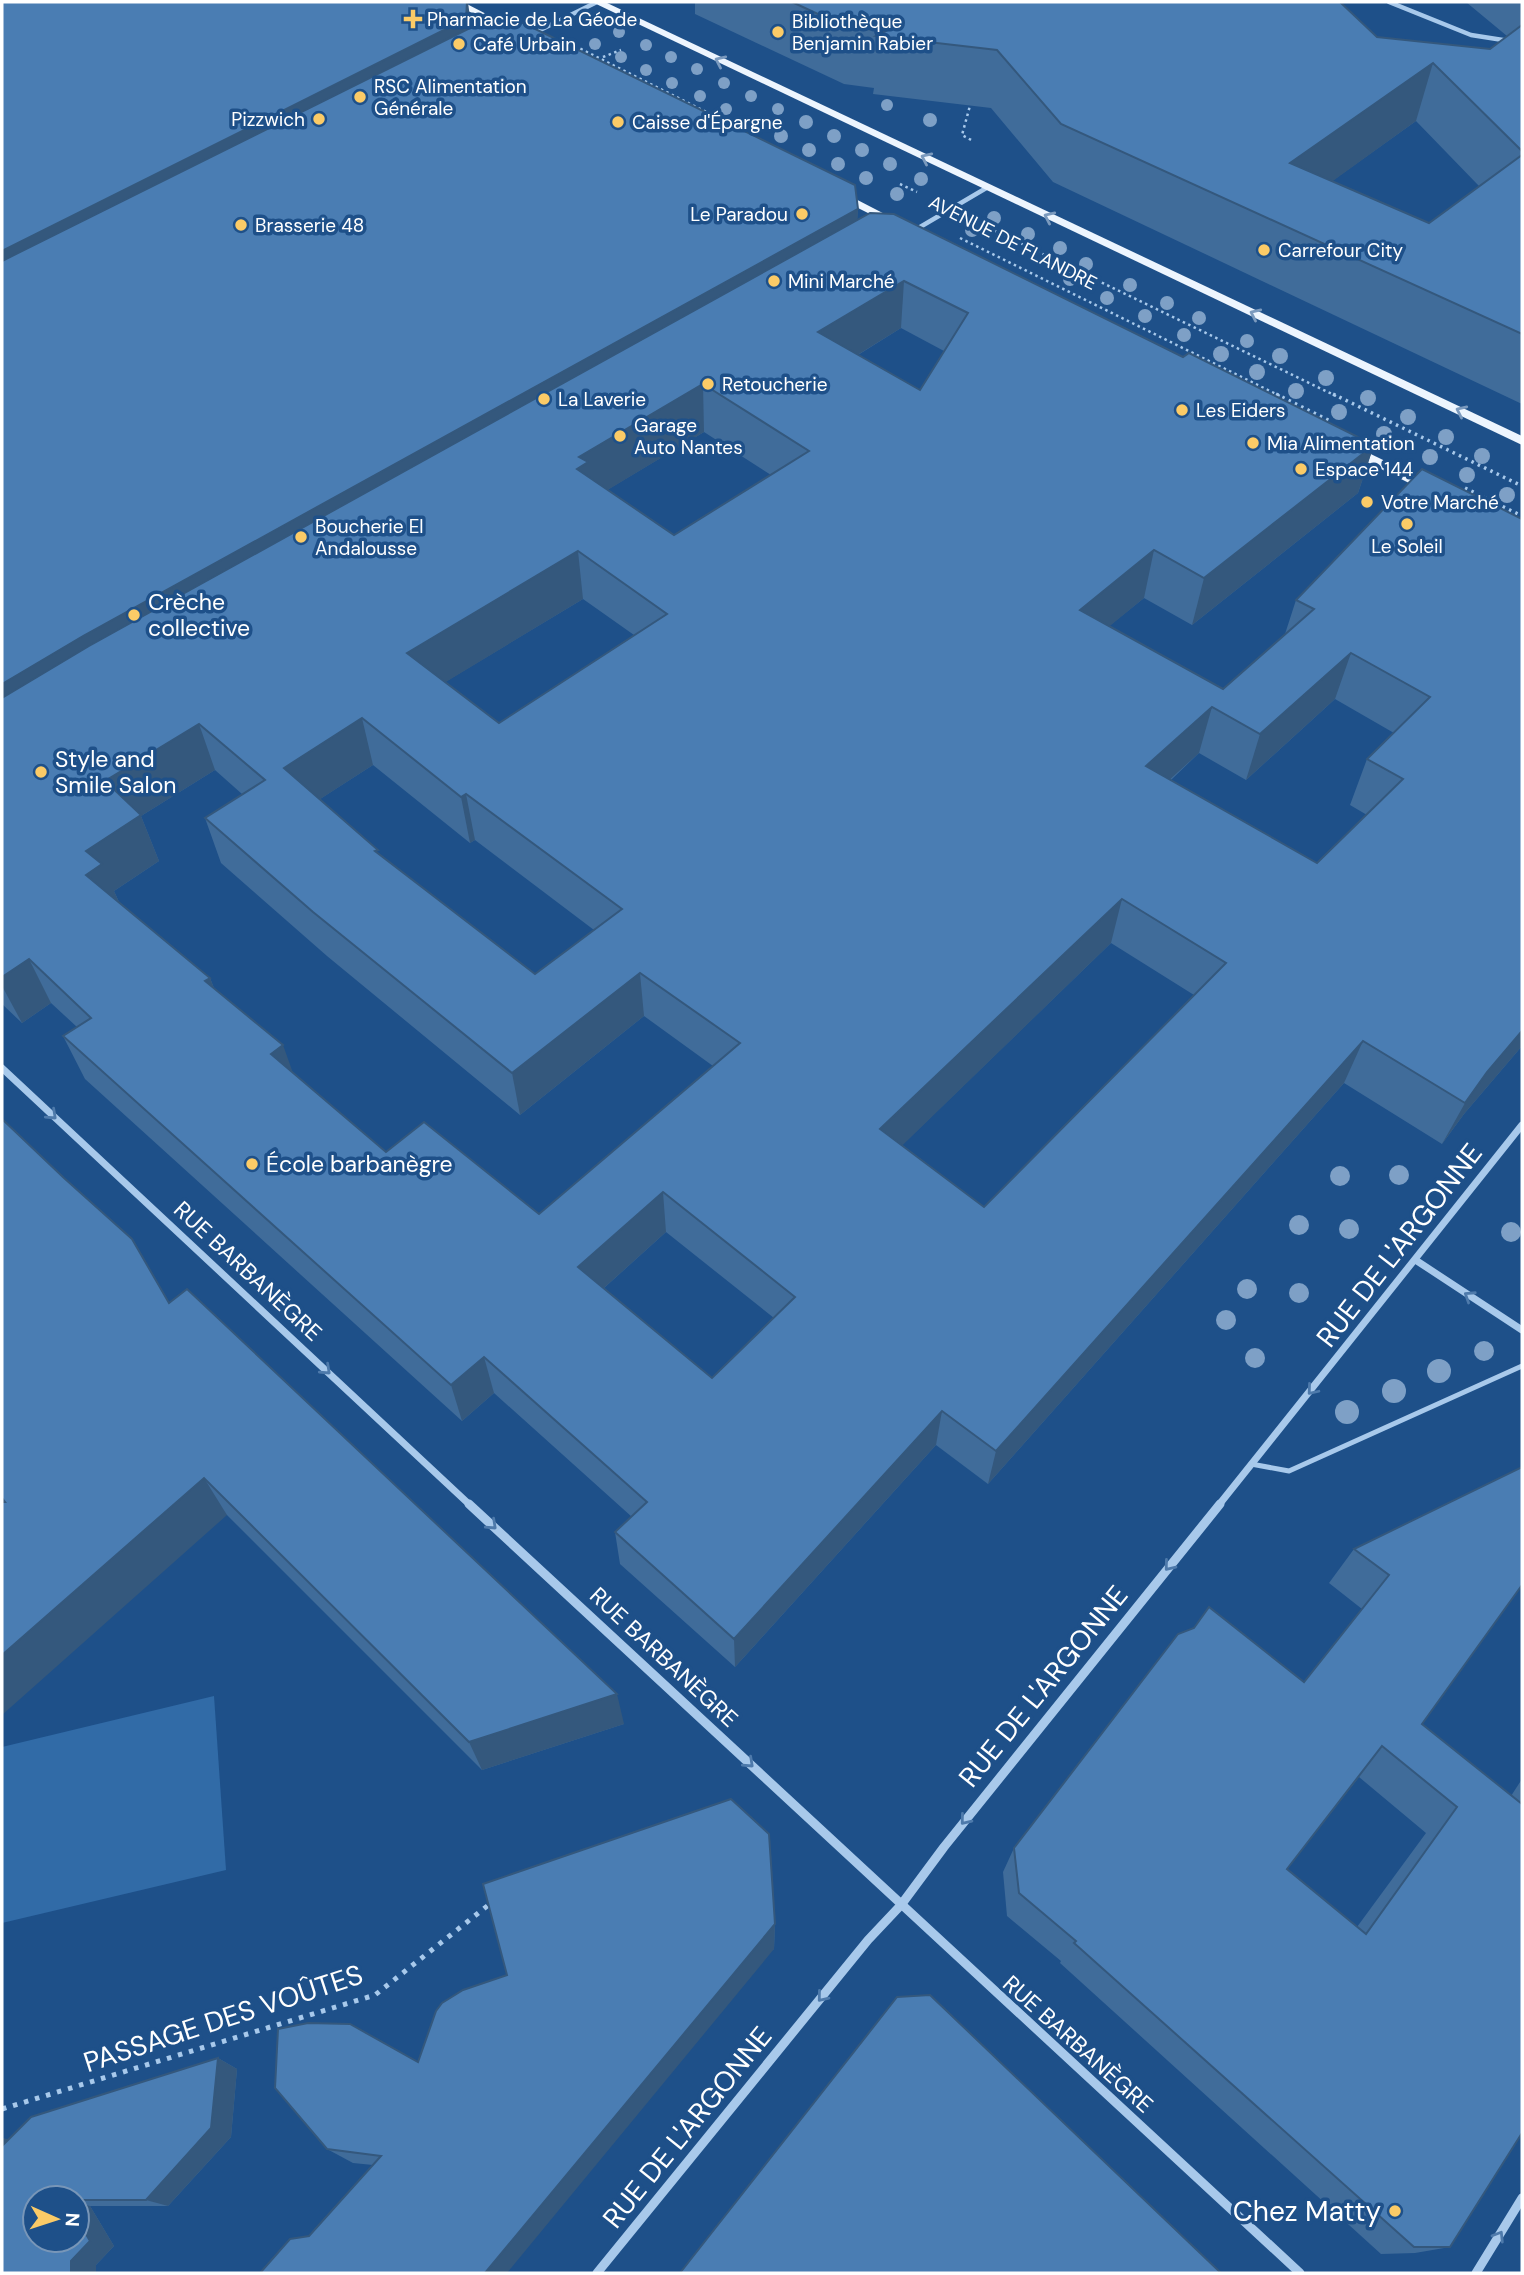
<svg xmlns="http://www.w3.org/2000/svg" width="1524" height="2275" font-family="'DM Sans',sans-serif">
  <rect width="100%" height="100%" fill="#1e5089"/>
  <!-- green -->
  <path fill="#316ba7" d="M214 1696 226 1870 2 1923V1747Z"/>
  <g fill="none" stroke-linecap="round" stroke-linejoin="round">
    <!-- path-far2 -->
    <g stroke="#a8c9eb" stroke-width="2.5" stroke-dasharray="2.5 3.5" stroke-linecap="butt">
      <path d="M575 46 736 127"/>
      <path d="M603 57 621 50"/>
      <path d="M971 102 962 135 973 141"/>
      <path d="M900 184 917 192"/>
      <path d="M983 225 1336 396"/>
      <path d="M960 238 1280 396"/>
    </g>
    <!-- path-far1 -->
    <g stroke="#a8c9eb" stroke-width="3.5" stroke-dasharray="2.5 4.5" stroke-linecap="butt">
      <path d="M1276 394 1332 422"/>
      <path d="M1333 394 1522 486"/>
      <path d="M1465 488 1522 516"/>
    </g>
    <!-- path -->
    <path stroke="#a8c9eb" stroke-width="5" stroke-dasharray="4.5 7" stroke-linecap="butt" d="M2 2109 375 1995 491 1903"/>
    <!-- lane -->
    <path stroke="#a8c9eb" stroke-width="5" d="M1251 1464 1289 1471 1522 1366"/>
    <!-- street-far2 -->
    <g stroke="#a8c9eb" stroke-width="4.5">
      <path d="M1389 2 1471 35 1522 43"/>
      <path d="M532 34 597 2"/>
      <path d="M915 230 988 187"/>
    </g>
    <!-- street-far1 -->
    <g stroke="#a8c9eb" stroke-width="7">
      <path d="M2 1068 471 1506"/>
      <path d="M1417 1261 1522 1330"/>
      <path d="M1218 1506 1522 1125"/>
    </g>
    <!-- street -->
    <g stroke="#a8c9eb" stroke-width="9">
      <path d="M469 1504 1300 2273"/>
      <path d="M597 2273 868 1940 901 1905 944 1847 1220 1504"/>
      <path d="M1476 2273 1522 2198"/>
    </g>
    <!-- primary -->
    <g fill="#edf5fe" fill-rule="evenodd">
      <path d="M451 2H463L521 32 512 34Z"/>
      <path d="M592 2H605L1522 436V445Z"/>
      <path d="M834 192H842L904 224 894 226 834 196Z"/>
      <path d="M1350 444 1439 487 1441 490 1439 493H1429L1345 451 1343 448Z"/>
    </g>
  </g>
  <!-- trees -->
  <g fill="#7ea0c6">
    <circle cx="619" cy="32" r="6"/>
    <circle cx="595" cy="44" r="6"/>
    <circle cx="646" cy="45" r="6"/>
    <circle cx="621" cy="57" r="6"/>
    <circle cx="671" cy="57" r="6"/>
    <circle cx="697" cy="69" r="6"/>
    <circle cx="646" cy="70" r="6"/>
    <circle cx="672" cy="83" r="6"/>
    <circle cx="724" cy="83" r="6"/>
    <circle cx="700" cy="96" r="6"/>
    <circle cx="751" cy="96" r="6"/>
    <circle cx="887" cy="105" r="6"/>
    <circle cx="726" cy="109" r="6"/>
    <circle cx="778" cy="109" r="6"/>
    <circle cx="930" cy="120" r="7"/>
    <circle cx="806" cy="122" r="7"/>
    <circle cx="754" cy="123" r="7"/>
    <circle cx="781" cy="136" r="7"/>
    <circle cx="834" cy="136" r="7"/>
    <circle cx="809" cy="150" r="7"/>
    <circle cx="862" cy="150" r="7"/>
    <circle cx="838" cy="164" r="7"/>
    <circle cx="890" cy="164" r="7"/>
    <circle cx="866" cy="178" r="7"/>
    <circle cx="921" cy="179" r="7"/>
    <circle cx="897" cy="194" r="7"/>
    <circle cx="994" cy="218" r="7"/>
    <circle cx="972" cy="230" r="7"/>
    <circle cx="1028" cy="234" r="7"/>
    <circle cx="1060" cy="248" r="7"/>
    <circle cx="1086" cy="264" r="7"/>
    <circle cx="1070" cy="279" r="7"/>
    <circle cx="1130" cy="285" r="7"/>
    <circle cx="1107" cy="298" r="7"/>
    <circle cx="1167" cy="303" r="7"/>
    <circle cx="1145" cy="316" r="7"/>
    <circle cx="1199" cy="318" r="7"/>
    <circle cx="1184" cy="335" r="7"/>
    <circle cx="1247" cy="341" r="7"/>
    <circle cx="1221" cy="354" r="8"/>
    <circle cx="1280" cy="356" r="8"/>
    <circle cx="1257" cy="372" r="8"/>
    <circle cx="1326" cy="378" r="8"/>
    <circle cx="1296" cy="391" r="8"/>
    <circle cx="1368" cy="398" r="8"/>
    <circle cx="1339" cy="412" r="8"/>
    <circle cx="1408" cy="417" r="8"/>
    <circle cx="1384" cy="434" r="8"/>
    <circle cx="1446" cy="437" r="8"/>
    <circle cx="1482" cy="456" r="8"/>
    <circle cx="1430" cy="457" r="8"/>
    <circle cx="1467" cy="475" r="8"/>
    <circle cx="1507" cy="495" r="8"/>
    <circle cx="1399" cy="1175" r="10"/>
    <circle cx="1340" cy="1176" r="10"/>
    <circle cx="1299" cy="1225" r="10"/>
    <circle cx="1349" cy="1229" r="10"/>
    <circle cx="1511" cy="1232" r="10"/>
    <circle cx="1247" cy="1289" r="10"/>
    <circle cx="1299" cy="1293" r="10"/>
    <circle cx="1226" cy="1320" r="10"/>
    <circle cx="1484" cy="1351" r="10"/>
    <circle cx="1255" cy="1358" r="10"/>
    <circle cx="1439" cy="1371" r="12"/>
    <circle cx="1394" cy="1391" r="12"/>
    <circle cx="1347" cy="1412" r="12"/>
  </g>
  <!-- wall -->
  <g fill="#406c9a" fill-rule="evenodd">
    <path d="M2 2 472 27 858 209 857 220 1183 357 1374 445 1358 493 1192 625 1144 598 1109 626 1223 689 1285 634 1296 600 1522 519V1046L1464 1114 1442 1144 1344 1083 988 1484 936 1445 735 1667 620 1564 615 1532 632 1517 494 1393 462 1421 85 1079 63 1036 77 1027 51 1003 22 1023 2 1004ZM901 328 944 351 920 390 858 355ZM704 432 771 475 674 535 607 490ZM583 599 634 635 499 723 445 682ZM1335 699 1394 733 1367 759 1350 805 1367 815 1317 863 1171 780 1199 753 1246 780ZM373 765 470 843 475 840 594 930 535 974 380 855 320 799ZM215 770 242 794 205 818 221 863 327 956 520 1115 644 1016 713 1066 539 1214 386 1152 292 1072 214 988 210 978 119 902 114 891 159 861 141 816ZM1111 943 1194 995 984 1207 902 1145ZM666 1232 774 1318 712 1378 604 1288Z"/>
    <path d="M695 2H1340L1377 37 1490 49 1507 36 1466 2H1522V404L1053 182 991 108 873 94 874 88 844 84 695 14ZM1416 121 1479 186 1429 223 1332 181Z"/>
    <path d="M2 1119 169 1303 624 1724 482 1770 227 1515 4 1502 2 1500Z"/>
    <path d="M1522 1467 1422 1724 1511 1796 1522 1779V2133L1450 2247 1415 2253 1381 2254 1060 1963 1061 1961 1007 1916 1003 1872 1014 1848 1304 1682 1362 1609 1329 1583 1354 1549ZM1359 1777 1426 1833 1357 1927 1287 1869Z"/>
    <path d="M775 1924 774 1949 309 2236 373 2165 353 2163 327 2149 507 1975Z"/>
    <path d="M218 2058 237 2069 231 2137 168 2206H90L114 2246 96 2265V2273H2V2138L8 2140 31 2117ZM35 2198H77V2240H35Z"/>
  </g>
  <!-- shaded-wall -->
  <g fill="#34587d">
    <path d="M467 2H468L473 42 2 307V251Z"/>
    <path d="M1433 63 1416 121 1276 222 1290 163Z"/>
    <path d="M858 209 856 256 2 743V684L83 636Z"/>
    <path d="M904 281 901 328 817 380 818 332Z"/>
    <path d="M703 384 704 432 591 500 577 469 579 457Z"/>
    <path d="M1374 445 1358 493 1192 625 1204 578Z"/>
    <path d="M1154 550 1144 598 1072 657 1080 610Z"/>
    <path d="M578 551 583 599 416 700 407 653Z"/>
    <path d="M1351 653 1335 699 1246 780 1260 734Z"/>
    <path d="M1212 707 1199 753 1135 811 1146 766Z"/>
    <path d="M362 718 373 765 297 814 284 768Z"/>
    <path d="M199 724 215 770 141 816 159 861 114 891 122 909 86 875V851L105 781Z"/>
    <path d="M466 794 475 840 470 843 461 797Z"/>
    <path d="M1122 899 1111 943 877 1170 880 1129Z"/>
    <path d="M29 959 51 1003 22 1023 2 986V977Z"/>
    <path d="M640 973 644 1016 520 1115 512 1073Z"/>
    <path d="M210 978 227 1021 205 981Z"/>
    <path d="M1522 1031V1046L1464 1114 1442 1144 1465 1103 1487 1072Z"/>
    <path d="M1363 1041 1344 1083 988 1484 996 1451Z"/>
    <path d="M283 1045 298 1087 271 1054Z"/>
    <path d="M663 1192 666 1232 585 1305 578 1267Z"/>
    <path d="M484 1357 494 1393 462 1421 451 1385Z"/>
    <path d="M942 1411 936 1445 735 1667 734 1639Z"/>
    <path d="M204 1478 227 1515 2 1715V1655Z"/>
    <path d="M617 1694 624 1724 482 1770 469 1742Z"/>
    <path d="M775 1924 774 1949 507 2273H485Z"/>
    <path d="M218 2058 237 2069 231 2137 168 2206 146 2200Z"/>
    <path d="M2 2138 7 2139 23 2160 2 2153Z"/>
    <path d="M77 2203 90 2206 114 2246 96 2265V2273H71V2261L77 2219Z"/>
  </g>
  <!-- building -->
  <g fill="#4a7db3" stroke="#34587d" stroke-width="2" fill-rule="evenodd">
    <path d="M2 2H467L466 19 2 251Z"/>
    <path d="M792 2H1340L1377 37 1490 49 1522 25V151L1433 63 1290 163 1429 223 1522 155V334L1061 124 997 50 876 36 886 31 846 27Z"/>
    <path d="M521 22 855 185 858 209 83 636 2 684V261L480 23Z"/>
    <path d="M870 213 894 214 1183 357 1189 353 1374 445 1204 578 1154 550 1080 610 1223 689 1314 609 1296 600 1422 469 1522 519V1031L1487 1072 1465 1103 1363 1041 996 1451 942 1411 734 1639 615 1532 647 1502 484 1357 451 1385 63 1036 91 1018 29 959 2 977V698L89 646ZM904 281 968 313 920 390 818 332ZM703 384 809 451 674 535 577 469 588 462 579 457ZM578 551 667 614 499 723 407 653ZM1351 653 1430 697 1367 759 1403 779 1317 863 1146 766 1212 707 1260 734ZM362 718 461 797 466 794 622 909 535 974 375 851 378 850 284 768ZM199 724 265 780 205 818 313 912 512 1073 640 973 740 1043 539 1214 424 1122 386 1152 271 1054 283 1045 205 981 210 978 86 875 102 864 86 851 141 815 105 781ZM1122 899 1226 963 984 1207 880 1129ZM663 1192 795 1297 712 1378 578 1267Z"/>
    <path d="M2 1119 64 1178 132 1239 169 1303 187 1289 617 1694 469 1742 204 1478 2 1655V1502H5L2 1498Z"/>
    <path d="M1522 1467V1585L1422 1724 1522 1804V2133L1450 2247H1414L1074 1943 1076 1941 1019 1893 1014 1848 1178 1634 1194 1628 1209 1607 1304 1682 1389 1575 1354 1549ZM1382 1746 1457 1807 1366 1934 1287 1869Z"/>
    <path d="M731 1799 769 1834 775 1924 485 2273H260L290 2239 309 2236 381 2156 327 2149 275 2088 278 2029 308 2023 350 2024 418 2062 436 2011 442 2003 463 1990 507 1975 483 1884Z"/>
    <path d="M930 1995 1221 2273H680L897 1997Z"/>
    <path d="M218 2058 211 2128 146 2200H77V2198H35V2240H77V2219L90 2241 71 2261V2273H2V2146L31 2117Z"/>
  </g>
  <!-- one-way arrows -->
  <defs><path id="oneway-chevron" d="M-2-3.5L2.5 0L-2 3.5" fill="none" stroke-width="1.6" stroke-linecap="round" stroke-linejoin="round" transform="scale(1.75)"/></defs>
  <g stroke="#7b9abe">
    <use href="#oneway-chevron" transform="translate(720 61) rotate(-155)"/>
    <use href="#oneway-chevron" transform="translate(926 158) rotate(-155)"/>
    <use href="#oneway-chevron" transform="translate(1049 217) rotate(-155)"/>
    <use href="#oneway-chevron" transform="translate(1255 314) rotate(-155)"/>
    <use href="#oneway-chevron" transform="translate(1461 411) rotate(-155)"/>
  </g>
  <g stroke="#4e7aab">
    <use href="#oneway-chevron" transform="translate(52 1115) rotate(43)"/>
    <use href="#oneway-chevron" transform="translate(1469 1296) rotate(-147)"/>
    <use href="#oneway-chevron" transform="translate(326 1370) rotate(43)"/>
    <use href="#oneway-chevron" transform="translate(1312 1390) rotate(130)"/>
    <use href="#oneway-chevron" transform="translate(492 1525) rotate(43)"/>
    <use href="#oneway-chevron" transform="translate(1169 1566) rotate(129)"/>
    <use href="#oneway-chevron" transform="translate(749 1763) rotate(43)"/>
    <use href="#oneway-chevron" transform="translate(965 1820) rotate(129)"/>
    <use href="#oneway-chevron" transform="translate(822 1997) rotate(129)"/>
    <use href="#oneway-chevron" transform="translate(1499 2236) rotate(-58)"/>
  </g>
  <!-- markers -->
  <g fill="#fbcb67" stroke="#1e5089" stroke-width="2.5">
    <path d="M409.5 8.5h7v7h7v7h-7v7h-7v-7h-7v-7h7z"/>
    <circle cx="778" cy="32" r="7"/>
    <circle cx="459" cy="44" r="7"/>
    <circle cx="360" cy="97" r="7"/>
    <circle cx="319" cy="119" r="7"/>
    <circle cx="618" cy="122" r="7"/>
    <circle cx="802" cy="214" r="7"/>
    <circle cx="241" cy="225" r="7"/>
    <circle cx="1264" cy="250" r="7"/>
    <circle cx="774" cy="281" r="7"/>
    <circle cx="708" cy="384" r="7"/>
    <circle cx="544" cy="399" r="7"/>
    <circle cx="1182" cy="410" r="7"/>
    <circle cx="620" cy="436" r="7"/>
    <circle cx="1253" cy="443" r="7"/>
    <circle cx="1301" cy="469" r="7"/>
    <circle cx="1367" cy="502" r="7"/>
    <circle cx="1407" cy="524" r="7"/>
    <circle cx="301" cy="537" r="7"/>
    <circle cx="134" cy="615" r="7"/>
    <circle cx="41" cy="772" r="7"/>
    <circle cx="252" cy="1164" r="7"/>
    <circle cx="1395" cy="2211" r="7"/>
  </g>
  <g text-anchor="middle" stroke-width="7" stroke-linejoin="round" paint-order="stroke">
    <!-- far-poi labels -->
    <g font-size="19" fill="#fff" stroke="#1e5089" text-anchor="start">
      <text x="427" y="26">Pharmacie de La Géode</text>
      <text x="792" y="28">Bibliothèque<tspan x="792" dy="22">Benjamin Rabier</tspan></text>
      <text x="473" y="51">Café Urbain</text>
      <text x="374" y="93">RSC Alimentation<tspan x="374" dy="22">Générale</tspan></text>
      <text x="305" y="126" text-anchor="end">Pizzwich</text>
      <text x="632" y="129">Caisse d'Épargne</text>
      <text x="788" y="221" text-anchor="end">Le Paradou</text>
      <text x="255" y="232">Brasserie 48</text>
      <text x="1278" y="257">Carrefour City</text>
      <text x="788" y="288">Mini Marché</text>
      <text x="722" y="391">Retoucherie</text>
      <text x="558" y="406">La Laverie</text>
      <text x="1196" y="417">Les Eiders</text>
      <text x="634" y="432">Garage<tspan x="634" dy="22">Auto Nantes</tspan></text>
      <text x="1267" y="450">Mia Alimentation</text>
      <text x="1315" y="476">Espace 144</text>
      <text x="1381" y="509">Votre Marché</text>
      <text x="315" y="533">Boucherie El<tspan x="315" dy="22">Andalousse</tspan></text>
      <text x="1407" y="553" text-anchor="middle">Le Soleil</text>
    </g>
    <!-- far-street labels -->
    <g font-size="19" fill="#fff" stroke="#1e5089">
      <text transform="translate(1013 242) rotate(27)" y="7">AVENUE DE FLANDRE</text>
    </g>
    <!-- poi labels -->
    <g font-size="23" fill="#fff" stroke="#1e5089" text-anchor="start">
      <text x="148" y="610">Crèche<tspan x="148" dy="26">collective</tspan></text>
      <text x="55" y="767">Style and<tspan x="55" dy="26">Smile Salon</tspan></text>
      <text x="266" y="1172">École barbanègre</text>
    </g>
    <!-- street labels -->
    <g font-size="23" fill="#fff" stroke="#1e5089">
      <text transform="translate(248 1271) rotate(43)" y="8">RUE BARBANÈGRE</text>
      <text transform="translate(664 1657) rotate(43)" y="8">RUE BARBANÈGRE</text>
      <text transform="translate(1078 2044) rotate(42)" y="8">RUE BARBANÈGRE</text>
    </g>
    <!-- near-street labels -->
    <g font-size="28" fill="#fff" stroke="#1e5089">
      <text transform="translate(1399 1245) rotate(-52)" y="10">RUE DE L'ARGONNE</text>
      <text transform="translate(1043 1686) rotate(-51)" y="10">RUE DE L'ARGONNE</text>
      <text transform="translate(223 2018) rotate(-18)" y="10">PASSAGE DES VOÛTES</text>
      <text transform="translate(687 2127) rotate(-51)" y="10">RUE DE L'ARGONNE</text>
    </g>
    <!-- near-poi labels -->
    <g font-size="28" fill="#fff" stroke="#1e5089" text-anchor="end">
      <text x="1381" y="2221">Chez Matty</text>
    </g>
  </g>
  <!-- border -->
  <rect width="1524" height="2275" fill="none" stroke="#ffffff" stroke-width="7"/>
  <!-- north arrow -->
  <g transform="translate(56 2219) rotate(93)"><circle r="33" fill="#1e5089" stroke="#7896b8" stroke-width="2"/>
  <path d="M0-5L12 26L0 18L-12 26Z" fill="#fbcb67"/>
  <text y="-10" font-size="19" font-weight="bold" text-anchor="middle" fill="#ffffff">N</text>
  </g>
</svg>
